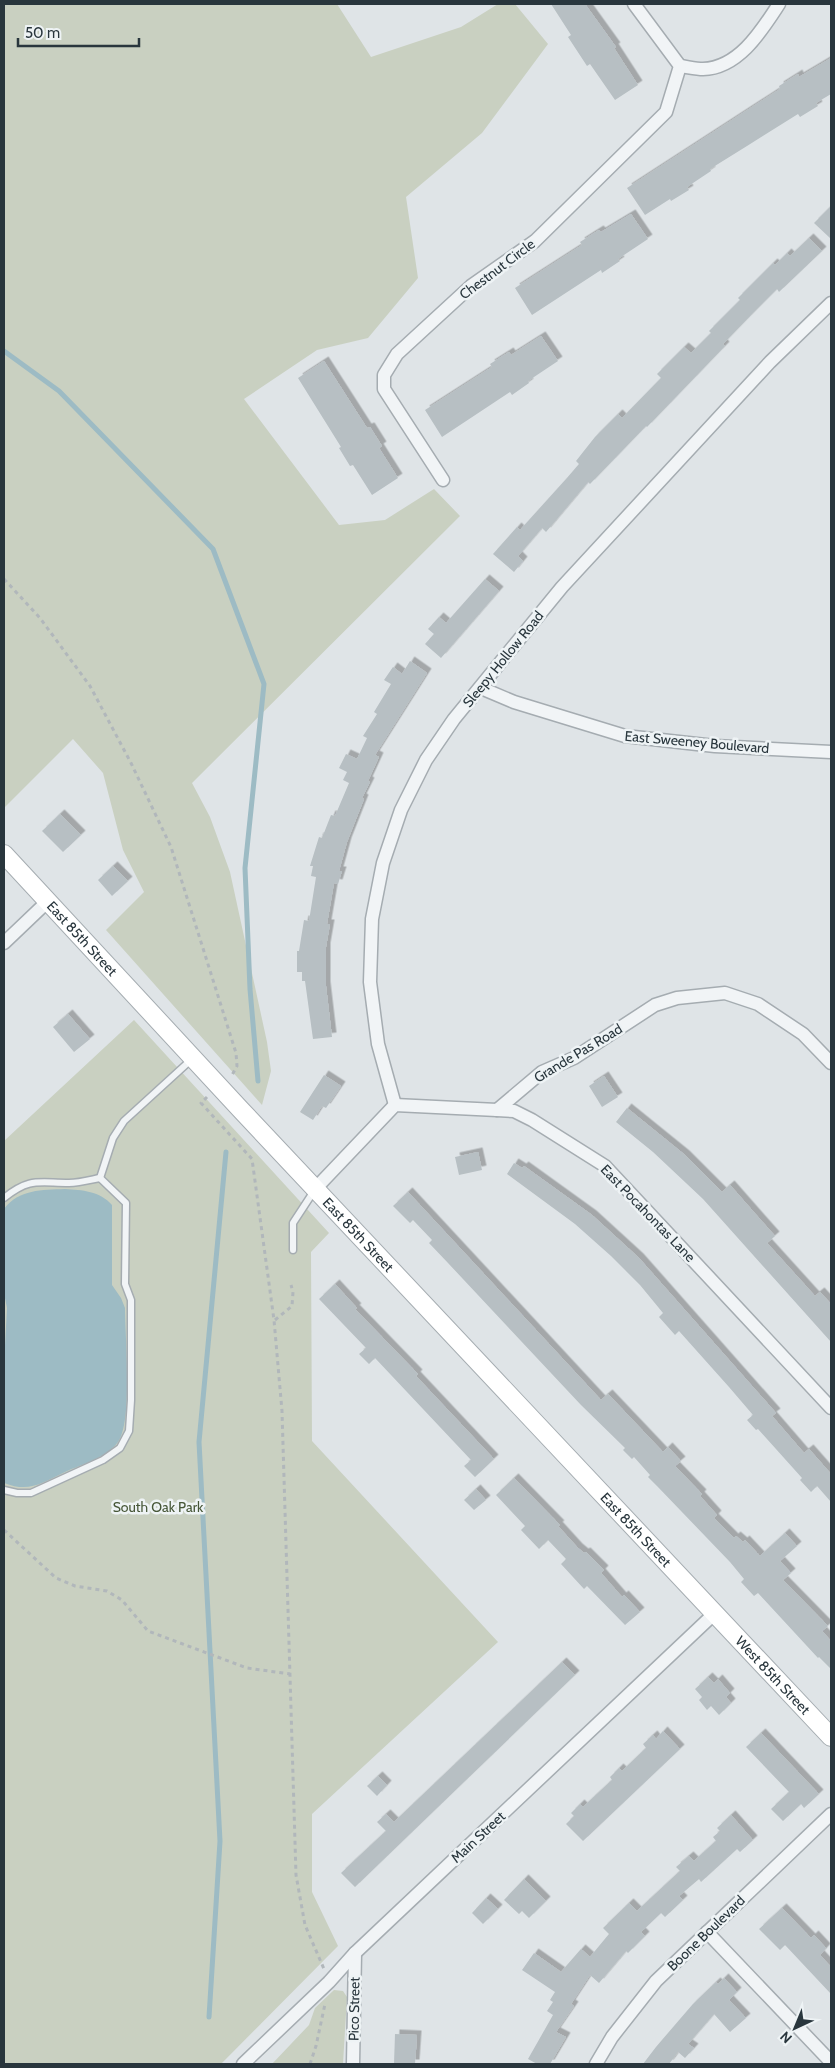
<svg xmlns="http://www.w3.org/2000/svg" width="835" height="2068" font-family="Cabin,sans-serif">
  <defs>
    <filter id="shadow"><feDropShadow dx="4.5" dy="-4.5" stdDeviation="0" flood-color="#0004"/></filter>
  </defs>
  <rect width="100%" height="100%" fill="#dfe4e7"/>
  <!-- green -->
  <g fill="#c9d0c1">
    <path d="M4 4H337L371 57 461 27 498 4H515L548 44 482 133 406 197 418 278 368 338 317 350 244 399 339 525 385 520 434 489 460 516 192 783 210 817 230 872 267 1042 271 1071 262 1105 106 930 144 892 123 850 103 773 73 739 4 808Z"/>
    <path d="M134 1020 329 1233 311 1252 312 1441 498 1642 312 1814V1892L338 1946 221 2064H4V1141Z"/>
    <path d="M334 1990 343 1991 347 1997 343 2064H272L309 2025 315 2008Z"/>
  </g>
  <!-- water -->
  <path fill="#9dbbc4" d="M65 1189C82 1190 100 1191 112 1205V1285L121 1298 125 1308C125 1336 133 1421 118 1442 106 1458 82 1464 65 1472 41 1483 30 1493 4 1483V1364L7 1308 4 1293V1209C19 1189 42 1190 65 1189Z"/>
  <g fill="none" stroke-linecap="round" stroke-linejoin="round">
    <!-- stream -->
    <g stroke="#9dbbc4" stroke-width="5">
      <path d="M4 351 59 391 213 549 264 684 245 868 250 989 258 1081"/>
      <path d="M209 2017 220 1841 199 1442 226 1152"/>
    </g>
  </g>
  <!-- building -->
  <g fill="#b7bfc3" filter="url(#shadow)">
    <path d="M551 4H585L616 47 614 48 638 85 615 100 590 64 587 66 568 37 571 35Z"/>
    <path d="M831 58V94L816 103 818 106 800 117 798 114 747 146 710 169 711 171 687 187 689 190 671 201 670 199 645 215 627 188 780 89 779 86 798 74 799 77Z"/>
    <path d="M831 206V239L814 223Z"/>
    <path d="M631 214 648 239 618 259 620 261 602 273 601 270 532 315 515 288 582 245 580 242 599 230 601 232Z"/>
    <path d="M809 238 822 251 779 292 777 289 754 312 723 344 725 346 647 427 646 426 590 484 588 482 546 532 542 528 518 556 523 561 514 572 493 554 517 527 520 530 567 478 579 464 576 461 595 437 618 414 622 418 661 378 657 374 684 347 691 353 711 333 709 331 740 300 738 298 773 263 775 265 787 253 790 256Z"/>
    <path d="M541 336 558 361 528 381 529 383 512 395 510 392 442 437 425 410 492 367 490 364 509 352 511 355Z"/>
    <path d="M324 361 367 428 370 427 382 446 379 448 398 478 372 495 353 465 350 466 339 448 341 447 298 378Z"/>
    <path d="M485 579 499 591 441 658 425 644 434 634 428 629 439 617 446 623Z"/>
    <path d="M410 661 427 673 375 755 379 757 368 781 370 782 362 798 364 799 347 842 339 871H342L338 884 334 883 327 924H330L326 947V986L332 1037 313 1039 305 981H302V972H297V951H299L304 920 309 921 316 877 311 876 313 866H310L319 837 322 838 331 815 335 816 349 783 343 780 347 772 339 768 346 754 357 759 367 738 363 736 377 714 374 712 391 684 384 680 393 667 402 674Z"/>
    <path d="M60 814 81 835 63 852 42 831Z"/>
    <path d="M113 866 128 881 112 896 98 880Z"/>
    <path d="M68 1014 90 1039 74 1052 53 1027Z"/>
    <path d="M324 1075 341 1086 326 1108 322 1106 313 1120 300 1112Z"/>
    <path d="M604 1076 618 1097 602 1107 589 1086Z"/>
    <path d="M627 1108 685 1155 722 1192 730 1185 759 1218 775 1236 767 1243 815 1296 820 1292 831 1304V1342L703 1199 653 1152 616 1122Z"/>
    <path d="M478 1152 482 1170 459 1175 455 1157Z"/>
    <path d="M514 1163 522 1168 524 1166 592 1215 639 1258 776 1413 772 1416 804 1453 809 1449 831 1474V1502L817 1486 811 1492 800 1480 802 1478 758 1429 756 1430 747 1420 753 1415 729 1387 679 1331 675 1335 659 1317 663 1313 640 1285 611 1256 575 1224 507 1174Z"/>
    <path d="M408 1192 601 1400 608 1394 663 1452 668 1447 681 1461 675 1466 702 1494 700 1496 717 1515 714 1518 734 1538 736 1536 743 1542 745 1540 760 1556 785 1533 797 1546 780 1561 791 1573 783 1580 828 1626 822 1631 831 1641V1669L819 1657 818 1658 758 1593 754 1596 741 1582 744 1579 730 1562 657 1486 648 1477 650 1475 634 1457 632 1459 623 1450 625 1448 581 1405 448 1263 429 1243 432 1240 413 1220 410 1223 393 1206Z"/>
    <path d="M335 1284 357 1308 355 1309 418 1374 416 1376 494 1459 475 1477 464 1466 471 1460 375 1358 369 1364 359 1354 366 1348 319 1299Z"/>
    <path d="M514 1478 560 1525 558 1526 578 1548 584 1553 586 1552 604 1570 601 1573 622 1597 624 1595 640 1612 625 1625 587 1586 584 1589 561 1564 566 1559 548 1540 539 1549 521 1530 525 1526 496 1495Z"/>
    <path d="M476 1489 486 1500 474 1510 464 1500Z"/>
    <path d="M562 1662 575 1675 355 1887 341 1873 386 1831 377 1822 386 1814 394 1822Z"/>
    <path d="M708 1677 714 1683 718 1679 730 1693 726 1697 731 1703 719 1715 711 1706 707 1710 699 1700 702 1697 695 1689Z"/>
    <path d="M663 1731 680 1749 583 1841 566 1824 574 1816 571 1813 580 1804 583 1807 612 1780 610 1777 619 1768 622 1771 646 1748 643 1744 653 1735 656 1739Z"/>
    <path d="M761 1733 819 1794 804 1808 801 1804 783 1821 771 1809 789 1792 746 1747Z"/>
    <path d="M378 1776 387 1785 377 1796 367 1786Z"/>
    <path d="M731 1815 753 1840 740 1852 737 1849 701 1882 699 1879 679 1896 683 1900 665 1917 661 1913 641 1932 645 1936 628 1953 626 1951 599 1983 590 1975 571 2004 574 2006 556 2032 566 2037 550 2064H537L528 2059 553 2015 547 2011 553 2002 550 2000 555 1992 522 1970 534 1953 561 1972 581 1949 590 1957 609 1934 603 1928 629 1903 637 1911 680 1871 676 1867 689 1856 694 1861 716 1841 713 1837 720 1831 717 1828Z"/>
    <path d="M524 1879 546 1901 529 1918 522 1911 519 1914 504 1900Z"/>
    <path d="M486 1898 498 1909 483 1924 472 1913Z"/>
    <path d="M782 1908 811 1938 814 1935 826 1948 820 1955 831 1967V1994L785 1945 780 1950 759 1929Z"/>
    <path d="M724 1978 737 1992 729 2000 746 2018 730 2032 714 2014 688 2044 694 2048 685 2058 678 2052 669 2064H643L656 2047 693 2004 716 1982 718 1984Z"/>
    <path d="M395 2034 417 2035 415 2064H394Z"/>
  </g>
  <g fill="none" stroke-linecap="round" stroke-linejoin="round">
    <!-- service casing -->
    <g stroke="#a5acb1" stroke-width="9">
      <g id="service">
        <path d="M100 1178 113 1138 124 1121 192 1059"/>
        <path d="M4 1198C30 1177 39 1183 69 1183 79 1183 90 1180 100 1178"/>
        <path d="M293 1250V1223L314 1191"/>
        <path d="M4 1490 17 1493H31L103 1460 120 1448 129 1431 131 1400V1300L125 1284 126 1203 100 1178"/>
      </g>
    </g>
    <!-- minor casing -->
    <g stroke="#a5acb1" stroke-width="15">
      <g id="minor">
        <path d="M680 66C688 67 696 69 703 69 739 68 762 30 779 4"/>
        <path d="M443 480 384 389V375L397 354 471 286 535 241 666 112 680 66 634 4"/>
        <path d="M481 688 514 702 625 736 715 746 831 752"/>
        <path d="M4 943 47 902"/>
        <path d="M395 1105 378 1044 370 982 372 919 383 863 401 810 426 760 454 719 562 587 770 362 831 303"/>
        <path d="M497 1110 514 1111 532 1120 605 1166 831 1408"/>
        <path d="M316 1188 395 1105 497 1110 542 1072 574 1058 655 1005 677 998 725 993 758 1004 803 1034 831 1063"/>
        <path d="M707 1932 831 2062"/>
        <path d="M243 2064 329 1982 355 1953 715 1613"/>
        <path d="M353 2064 355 1953"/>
        <path d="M596 2064 612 2037 656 1981 831 1814"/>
      </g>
    </g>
    <!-- secondary casing -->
    <g stroke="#a5acb1" stroke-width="20">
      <g id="secondary">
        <path id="s1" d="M4 854 241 1110 831 1737"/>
      </g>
    </g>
    <!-- path -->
    <g stroke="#b1b7bb" stroke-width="3" stroke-dasharray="4 4" stroke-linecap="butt">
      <path d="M4 579 40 618 90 686 131 763 171 847 236 1053 237 1066 231 1077"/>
      <path d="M207 1097 201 1103 252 1159 274 1320 282 1411 296 1875 305 1925 324 1969"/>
      <path d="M275 1320 292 1306 293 1292 291 1285"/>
      <path d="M4 1530 56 1578 75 1586 107 1591 122 1600 148 1631 247 1668 290 1674"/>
      <path d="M310 2064 316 2046 325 2004"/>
    </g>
    <!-- service -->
    <use href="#service" stroke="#f1f4f6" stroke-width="6"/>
    <!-- minor -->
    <use href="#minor" stroke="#f1f4f6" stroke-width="12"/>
    <!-- secondary -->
    <use href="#secondary" stroke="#fff" stroke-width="18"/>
  </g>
  <g text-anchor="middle" stroke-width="5" stroke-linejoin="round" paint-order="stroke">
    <!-- street labels -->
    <g font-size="14" fill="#29363d" stroke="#eef3f5">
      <text transform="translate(497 269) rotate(-37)" y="5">Chestnut Circle</text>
      <text transform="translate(503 659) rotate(-51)" y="5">Sleepy Hollow Road</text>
      <text transform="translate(697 742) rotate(5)" y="5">East Sweeney Boulevard</text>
      <text dy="5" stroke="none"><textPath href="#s1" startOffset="115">East 85th Street</textPath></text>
      <text transform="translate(578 1053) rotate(-31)" y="5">Grande Pas Road</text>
      <text transform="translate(648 1213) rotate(46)" y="5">East Pocahontas Lane</text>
      <text dy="5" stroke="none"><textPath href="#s1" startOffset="520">East 85th Street</textPath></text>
      <text dy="5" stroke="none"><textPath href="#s1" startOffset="925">East 85th Street</textPath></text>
      <text dy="5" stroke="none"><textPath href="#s1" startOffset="1125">West 85th Street</textPath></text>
      <text transform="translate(478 1837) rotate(-43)" y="5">Main Street</text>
      <text transform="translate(706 1933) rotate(-44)" y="5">Boone Boulevard</text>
      <text transform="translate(354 2009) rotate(-89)" y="5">Pico Street</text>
    </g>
    <!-- park labels -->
    <g font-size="14" fill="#475738" stroke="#eef3f5">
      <text x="158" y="1512">South Oak Park</text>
    </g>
  </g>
  <!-- border -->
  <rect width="835" height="2068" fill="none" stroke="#29363d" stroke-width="10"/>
  <!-- north arrow -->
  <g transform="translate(795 2028) rotate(224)" stroke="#eef3f5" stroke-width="4" paint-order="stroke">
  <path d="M0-4L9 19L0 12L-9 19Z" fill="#29363d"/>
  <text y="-8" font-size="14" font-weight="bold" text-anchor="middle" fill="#29363d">N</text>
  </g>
  <!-- scale -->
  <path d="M18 38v8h121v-8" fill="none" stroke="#29363d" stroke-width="2.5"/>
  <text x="25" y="38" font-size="15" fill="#29363d" stroke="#eef3f5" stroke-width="4" paint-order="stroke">50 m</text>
</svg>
